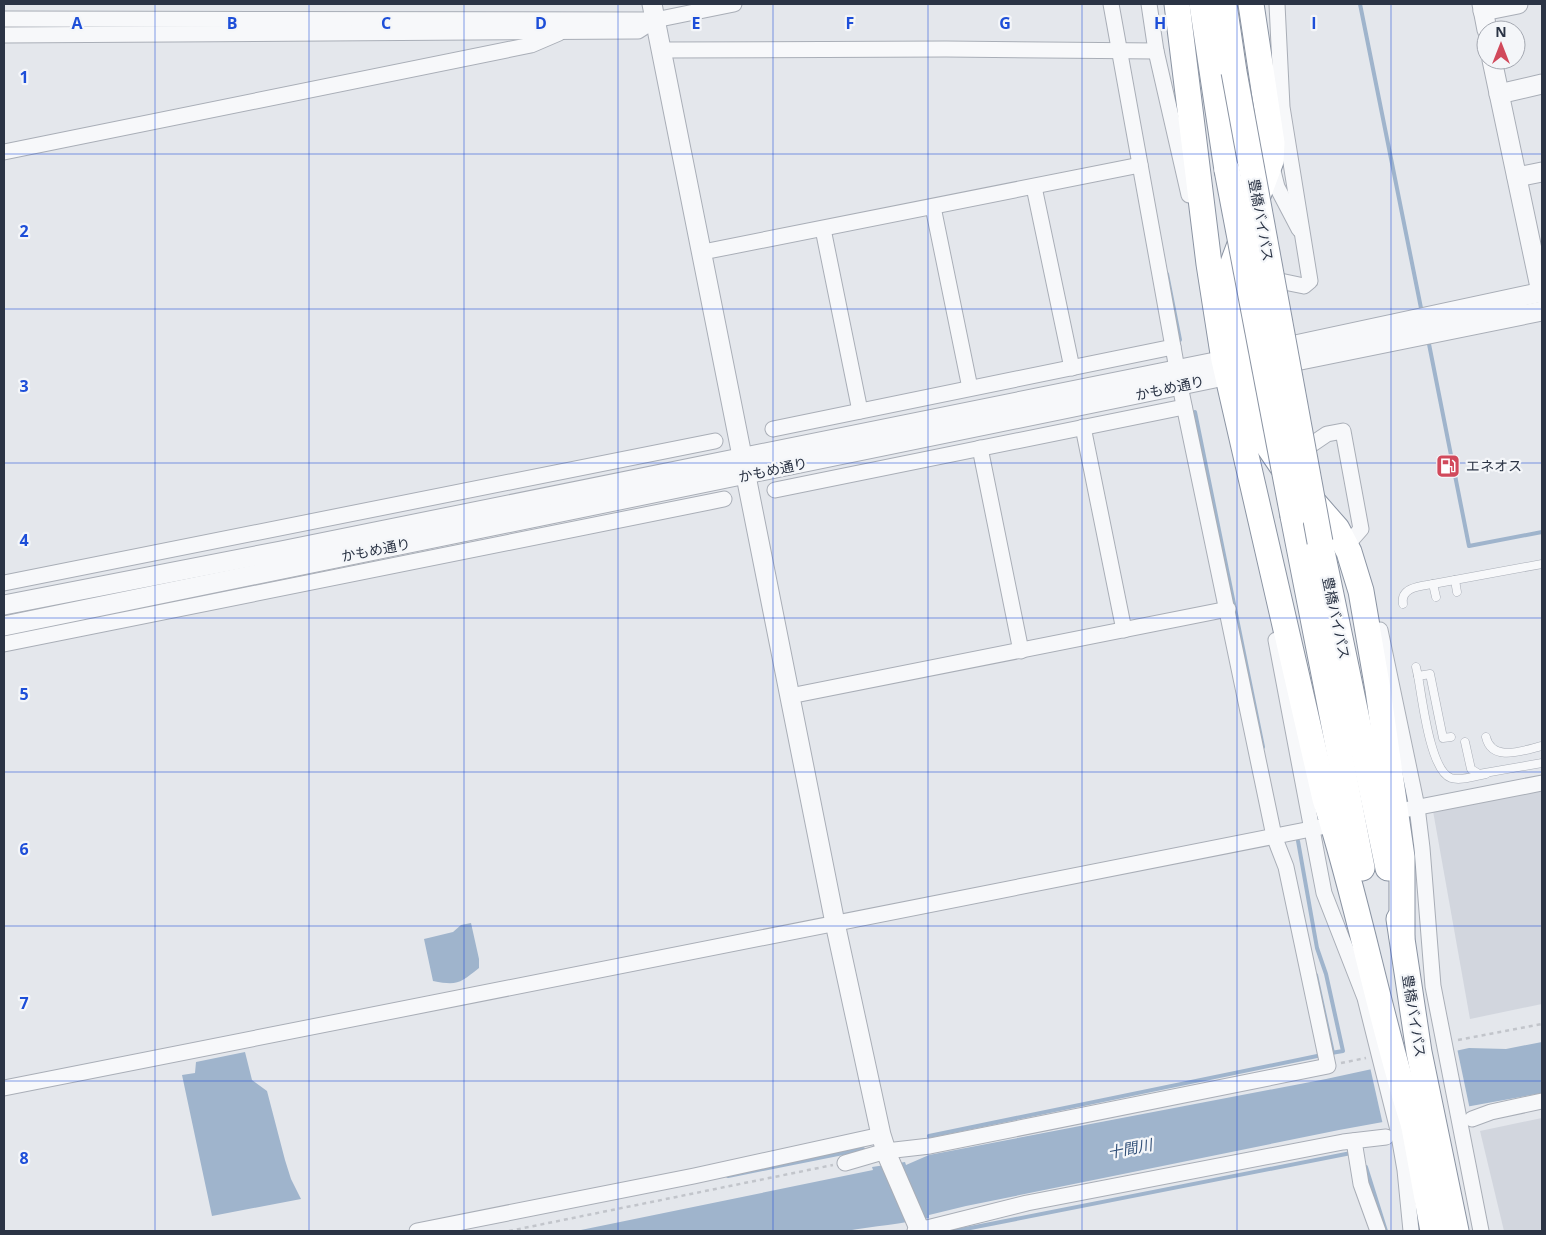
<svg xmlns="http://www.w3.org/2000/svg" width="1546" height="1235" font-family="'Open Sans','Noto Sans JP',sans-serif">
  <rect width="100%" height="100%" fill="#e4e7ec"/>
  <!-- built -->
  <g fill="#d2d6de">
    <path d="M1542 789V1004L1470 1019 1433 811Z"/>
    <path d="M1542 1118V1231H1504L1480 1131Z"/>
  </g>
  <!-- water -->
  <g fill="#9fb4cc">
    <path d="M471 923 479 959V968C460 983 458 986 433 981L424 939 453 932 461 925Z"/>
    <path d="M1542 1042V1093L1339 1130 966 1206 929 1215V1218C902 1224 874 1226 846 1231H576L873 1170 872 1167 905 1162 906 1165 929 1155 1326 1079 1469 1048 1506 1049Z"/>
    <path d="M245 1052 252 1080 267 1091 285 1160 291 1179 301 1199 212 1216 182 1075 195 1073 196 1062Z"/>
  </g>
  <!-- pier -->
  <path fill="#e4e7ec" d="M1457 1048 1470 1110 1383 1125 1370 1067Z"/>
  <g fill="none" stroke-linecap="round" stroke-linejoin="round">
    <!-- stream -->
    <g stroke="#9fb4cc" stroke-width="4">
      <path d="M1360 4 1422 313"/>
      <path d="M1167 274 1180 340"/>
      <path d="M1428 339 1469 546 1542 532"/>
      <path d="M1195 412 1263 747"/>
      <path d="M1298 841 1317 948 1326 974 1343 1051 1331 1053"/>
      <path d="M1316 975 1333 1053"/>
      <path d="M929 1136 1322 1055"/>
      <path d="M1366 1167 1386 1231"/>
      <path d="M728 1176 863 1149"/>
      <path d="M955 1231 1351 1153"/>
    </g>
    <!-- service casing -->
    <g stroke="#a9aeb7" stroke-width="9">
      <g id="service">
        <path d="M1455 580 1457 592"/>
        <path d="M1436 597 1433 584 1542 564"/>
        <path d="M1403 604C1400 587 1421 586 1433 584"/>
        <path d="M1416 667 1418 676 1430 674 1443 738 1451 737"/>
        <path d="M1418 676C1422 697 1430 771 1451 778 1461 781 1475 776 1486 774"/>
        <path d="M1486 737C1492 763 1524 750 1542 746"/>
        <path d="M1465 742 1471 769 1479 774 1542 763"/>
      </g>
    </g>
    <!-- minor casing -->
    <g stroke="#a9aeb7" stroke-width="17">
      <g id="minor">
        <path d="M1111 4 1177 369"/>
        <path d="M1149 4 1156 51 1189 195"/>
        <path d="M4 19 655 20 734 4"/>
        <path d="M4 35 638 31 655 20"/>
        <path d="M661 50 946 49 1156 51"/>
        <path d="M4 152 531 45 559 33"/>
        <path d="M1271 163 1277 187 1299 229"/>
        <path d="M1034 187 1072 368"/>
        <path d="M933 207 970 388"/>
        <path d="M823 229 860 411"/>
        <path d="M703 252 1140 165"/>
        <path d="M1265 278 1304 286 1310 281 1282 107 1277 4"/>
        <path d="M1083 427 1124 630"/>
        <path d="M773 429 1173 347"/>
        <path d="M980 448 1021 651"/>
        <path d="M1299 453 1327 434 1343 431 1361 529 1346 546"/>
        <path d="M775 490 1184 407"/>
        <path d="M4 583 715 441"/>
        <path d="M1380 630 1417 807 1422 848 1433 986 1481 1231"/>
        <path d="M1276 640 1324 893 1365 998 1398 1130 1405 1170 1411 1231"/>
        <path d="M4 644 724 499"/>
        <path d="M790 696 1228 609"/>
        <path d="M1409 809 1542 783"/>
        <path d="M4 1088 1321 827"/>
        <path d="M1472 1119 1491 1112 1542 1101"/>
        <path d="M1354 1141 1361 1184 1378 1231"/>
        <path d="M845 1163 886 1151 930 1146 1328 1066 1286 867 1274 836 1180 386"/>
        <path d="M417 1231 694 1176 881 1135"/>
        <path d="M915 1231 1027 1203 1343 1142 1386 1137"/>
      </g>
    </g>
    <!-- tertiary casing -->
    <g stroke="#a9aeb7" stroke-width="21">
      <g id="tertiary">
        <path d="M652 4 835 923 881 1135 888 1157 918 1226 924 1231"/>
        <path d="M1482 4 1487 30"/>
        <path d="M1483 11 1518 4"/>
        <path d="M1492 60 1541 292"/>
        <path d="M1499 94 1542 84"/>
        <path d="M1517 177 1542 172"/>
        <path d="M1272 350 1542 292"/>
        <path d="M1276 365 1542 311"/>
        <path d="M4 605 281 551 1235 358"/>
        <path d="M4 626 1239 373"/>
      </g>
    </g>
    <!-- trunk casing -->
    <g stroke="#8b94a3" stroke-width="27">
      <g id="trunk">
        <path d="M1177 4 1209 264 1224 360 1325 799C1360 907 1379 1018 1414 1126"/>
        <path d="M1202 4 1227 170"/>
        <path d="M1224 4 1234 72"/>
        <path d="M1251 4 1272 143 1271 161 1233 263 1230 293 1260 434 1282 466 1337 529 1349 552 1361 591 1378 690 1402 857V936"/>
        <path d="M1293 516 1362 868"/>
        <path d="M1320 542 1388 868"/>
        <path d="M1399 919 1419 1052 1456 1231"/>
        <path d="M1411 1111 1433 1231"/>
      </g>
    </g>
    <!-- path -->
    <g stroke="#c2c5cb" stroke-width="2.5" stroke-dasharray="4 4" stroke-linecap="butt">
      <path d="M1458 1040 1542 1024"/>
      <path d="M1341 1063 1366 1058"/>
      <path d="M509 1231 833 1165"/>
    </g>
    <!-- service -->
    <use href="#service" stroke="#f7f8fa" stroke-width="8"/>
    <!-- minor -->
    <use href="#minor" stroke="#f7f8fa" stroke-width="15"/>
    <!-- tertiary -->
    <use href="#tertiary" stroke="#f7f8fa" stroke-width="19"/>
    <!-- trunk -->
    <use href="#trunk" stroke="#fff" stroke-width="25"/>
    <!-- trunk-bridge casing -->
    <g stroke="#8b94a3" stroke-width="27" stroke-linecap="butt">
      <g id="trunk-bridge">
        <path d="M1234 72 1320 542"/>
        <path d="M1227 170 1293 516"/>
      </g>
    </g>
    <!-- trunk-bridge -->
    <use href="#trunk-bridge" stroke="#fff" stroke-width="25"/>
  </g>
  <!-- grid -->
  <path fill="none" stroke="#1d4ed8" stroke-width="1" stroke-opacity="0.55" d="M155 4V1231M309 4V1231M464 4V1231M618 4V1231M773 4V1231M928 4V1231M1082 4V1231M1237 4V1231M1391 4V1231M4 154H1542M4 309H1542M4 463H1542M4 618H1542M4 772H1542M4 926H1542M4 1081H1542"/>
  <!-- icons -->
  <defs>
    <g id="fuel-square" transform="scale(1.25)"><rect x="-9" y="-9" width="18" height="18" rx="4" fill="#d1495b" stroke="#f4f6f9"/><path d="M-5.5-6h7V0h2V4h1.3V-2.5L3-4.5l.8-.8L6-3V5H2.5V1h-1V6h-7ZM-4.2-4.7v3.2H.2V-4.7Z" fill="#fff"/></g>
  </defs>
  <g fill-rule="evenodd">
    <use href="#fuel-square" x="1448" y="466"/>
  </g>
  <g text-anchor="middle" stroke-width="4.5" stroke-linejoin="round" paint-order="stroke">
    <!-- street labels -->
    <g font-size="14" fill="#2b3445" stroke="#f4f6f9">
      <text transform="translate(1261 220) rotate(80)" y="5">豊橋バイパス</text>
      <text transform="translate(1170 388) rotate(-12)" y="5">かもめ通り</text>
      <text transform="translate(773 470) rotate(-12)" y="5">かもめ通り</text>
      <text transform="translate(376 550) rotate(-11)" y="5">かもめ通り</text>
      <text transform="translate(1336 618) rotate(78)" y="5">豊橋バイパス</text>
      <text transform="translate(1414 1016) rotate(81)" y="5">豊橋バイパス</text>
    </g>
    <!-- poi labels -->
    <g font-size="14" fill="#2b3445" stroke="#f4f6f9" text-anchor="start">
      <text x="1466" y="471">エネオス</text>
    </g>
    <!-- water labels -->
    <g font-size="15" font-style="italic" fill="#34527a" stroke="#f4f6f9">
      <text transform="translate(1130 1149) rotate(-11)" y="5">十間川</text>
    </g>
  </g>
  <g font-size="16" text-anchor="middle" font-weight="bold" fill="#1d4ed8" stroke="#f4f6f9" stroke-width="4.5" stroke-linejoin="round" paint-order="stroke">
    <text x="77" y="29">A</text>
    <text x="232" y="29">B</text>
    <text x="386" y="29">C</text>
    <text x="541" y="29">D</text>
    <text x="696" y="29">E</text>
    <text x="850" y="29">F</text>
    <text x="1005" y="29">G</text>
    <text x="1160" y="29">H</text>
    <text x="1314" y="29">I</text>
    <text x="24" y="83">1</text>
    <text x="24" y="237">2</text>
    <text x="24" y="392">3</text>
    <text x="24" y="546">4</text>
    <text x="24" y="700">5</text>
    <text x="24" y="855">6</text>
    <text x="24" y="1009">7</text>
    <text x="24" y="1164">8</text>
  </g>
  <!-- border -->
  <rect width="1546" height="1235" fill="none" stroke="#2b3445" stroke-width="10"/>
  <!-- north arrow -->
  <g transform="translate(1501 45)"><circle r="24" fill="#f4f6f9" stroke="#a4a8b1"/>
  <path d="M0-4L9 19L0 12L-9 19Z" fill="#d1495b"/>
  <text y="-8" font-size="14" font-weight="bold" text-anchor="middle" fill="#2b3445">N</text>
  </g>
</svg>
